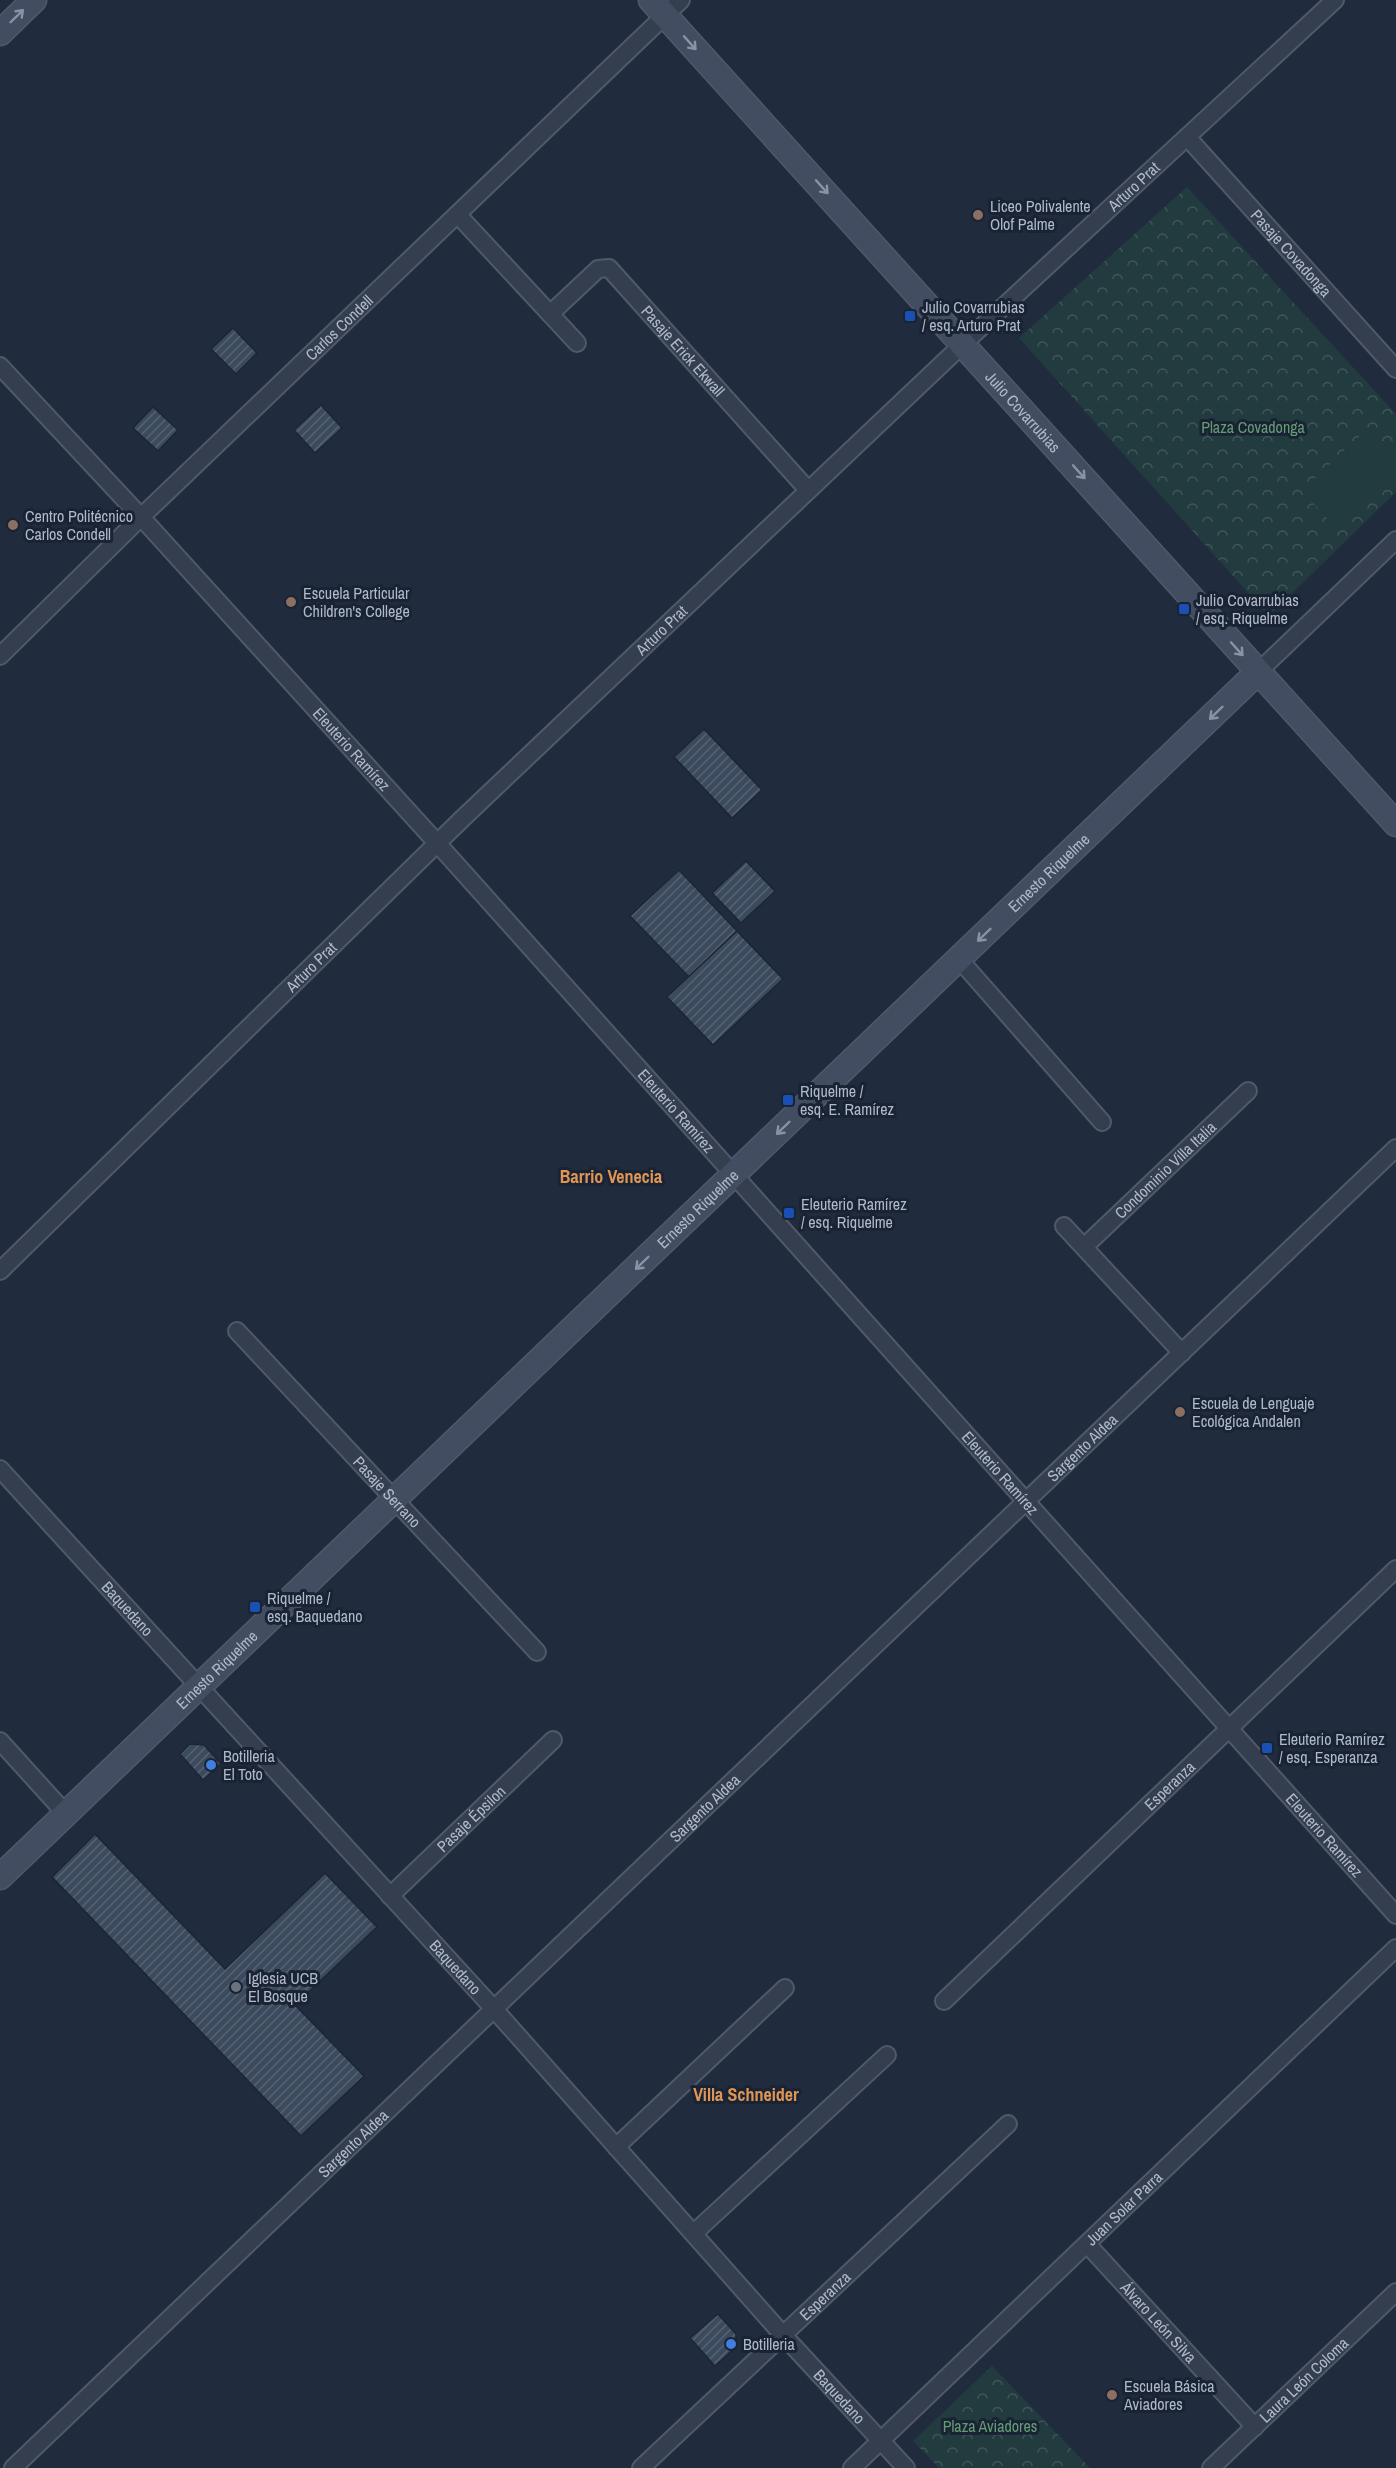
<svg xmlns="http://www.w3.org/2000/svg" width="1396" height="2468" font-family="'Archivo Narrow',sans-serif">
  <defs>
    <pattern id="forest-crowns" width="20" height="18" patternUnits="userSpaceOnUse" patternTransform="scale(1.5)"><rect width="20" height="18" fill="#223b3f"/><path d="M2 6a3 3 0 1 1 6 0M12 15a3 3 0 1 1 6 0" fill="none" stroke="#405559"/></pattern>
    <pattern id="building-hatch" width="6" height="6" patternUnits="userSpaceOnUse" patternTransform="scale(1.5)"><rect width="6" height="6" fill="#3c4a5e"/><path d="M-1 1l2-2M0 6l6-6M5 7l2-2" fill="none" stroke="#566274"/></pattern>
  </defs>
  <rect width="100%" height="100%" fill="#202c3e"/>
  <!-- forest -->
  <g fill="url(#forest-crowns)">
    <path d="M1187 187 1396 414V492L1269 616 1019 338Z"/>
    <path d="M992 2366 1090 2468H939L913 2441Z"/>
  </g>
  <!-- pitch -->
  <path fill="#223b3f" d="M1369 427 1396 456V476L1338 530 1302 491Z"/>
  <!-- building -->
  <g fill="url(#building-hatch)" stroke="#1c2535" stroke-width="1.5">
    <path d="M233 328 257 353 236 374 211 349Z"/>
    <path d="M321 405 342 428 315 453 294 430Z"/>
    <path d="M153 407 178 430 158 451 133 428Z"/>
    <path d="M704 729 762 790 732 818 674 757Z"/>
    <path d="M746 861 775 891 741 923 712 893Z"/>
    <path d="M679 870 737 931 689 977 630 916Z"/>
    <path d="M737 931 783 979 713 1045 667 997Z"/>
    <path d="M190 1744 204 1745 221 1764 203 1780 180 1754Z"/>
    <path d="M95 1834 225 1969 325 1873 377 1927 295 2005 364 2076 301 2136 52 1877Z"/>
    <path d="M718 2314 736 2334V2347L715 2366 690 2338Z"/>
  </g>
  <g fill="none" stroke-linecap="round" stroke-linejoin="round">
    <!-- street casing -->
    <g stroke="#505969" stroke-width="20">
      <g id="street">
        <path id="s1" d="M1187 137 1396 369"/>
        <path d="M458 215 577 343"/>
        <path id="s2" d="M550 314 598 269 609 268 808 490"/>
        <path id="s3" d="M0 366 141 517 437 843 1396 1915"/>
        <path id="s4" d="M0 656 141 517 681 0"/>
        <path d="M1258 672 1396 540"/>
        <path d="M959 959 1102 1122"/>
        <path d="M1064 1226 1182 1353"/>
        <path id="s5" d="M1084 1247 1248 1091"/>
        <path id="s6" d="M0 1271 463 818 964 343 1335 0"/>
        <path id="s7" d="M237 1331 537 1652"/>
        <path id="s8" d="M0 1469 494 2009 783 2335 906 2468"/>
        <path d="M0 1741 66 1814"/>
        <path id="s9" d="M390 1896 553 1740"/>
        <path id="s10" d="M944 2001 1396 1569"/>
        <path d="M616 2147 785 1988"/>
        <path d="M694 2233 887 2055"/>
        <path id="s11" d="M1087 2244 1255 2427"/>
        <path id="s12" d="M13 2468 1396 1148"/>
        <path id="s13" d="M641 2468 1008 2124"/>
        <path id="s14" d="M852 2468 1396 1948"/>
        <path id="s15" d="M1211 2468 1396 2292"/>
      </g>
    </g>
    <!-- secondary casing -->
    <g stroke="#505969" stroke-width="27">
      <g id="secondary">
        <path id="s16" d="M651 0 1396 824"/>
        <path d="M0 33 34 0"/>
        <path id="s17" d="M0 1877 1258 672"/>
      </g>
    </g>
    <!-- street -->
    <use href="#street" stroke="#353e4e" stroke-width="16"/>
    <!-- secondary -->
    <use href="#secondary" stroke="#424d62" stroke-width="24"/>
  </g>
  <!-- one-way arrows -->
  <defs><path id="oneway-shaft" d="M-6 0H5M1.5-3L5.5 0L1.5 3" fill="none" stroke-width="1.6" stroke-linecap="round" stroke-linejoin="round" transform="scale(1.5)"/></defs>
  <g stroke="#8a93a6">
    <use href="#oneway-shaft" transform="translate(17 16) rotate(-44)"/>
    <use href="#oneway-shaft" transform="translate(690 43) rotate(48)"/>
    <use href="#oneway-shaft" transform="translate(822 187) rotate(48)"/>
    <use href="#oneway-shaft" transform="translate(1079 472) rotate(48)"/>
    <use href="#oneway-shaft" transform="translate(1237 649) rotate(48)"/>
    <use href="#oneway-shaft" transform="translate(1216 713) rotate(136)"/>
    <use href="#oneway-shaft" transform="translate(984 935) rotate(136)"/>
    <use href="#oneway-shaft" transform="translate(783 1128) rotate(136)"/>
    <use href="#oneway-shaft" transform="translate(642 1263) rotate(136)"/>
  </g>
  <!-- markers -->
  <g fill="#8d6e63" stroke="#1a2333" stroke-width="2">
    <circle cx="978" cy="215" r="6"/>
    <circle cx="13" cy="525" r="6"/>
    <circle cx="291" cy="602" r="6"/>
    <circle cx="1180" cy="1412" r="6"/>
    <circle cx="1112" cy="2395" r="6"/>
  </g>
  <g fill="#1a4fb4" stroke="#1a2333" stroke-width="2">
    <rect x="904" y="310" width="12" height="12" rx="3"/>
    <rect x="1178" y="603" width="12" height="12" rx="3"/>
    <rect x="782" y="1094" width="12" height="12" rx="3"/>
    <rect x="783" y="1207" width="12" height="12" rx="3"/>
    <rect x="249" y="1601" width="12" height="12" rx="3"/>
    <rect x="1261" y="1742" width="12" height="12" rx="3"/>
  </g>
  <g fill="#3f7fe0" stroke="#1a2333" stroke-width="2">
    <circle cx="211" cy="1765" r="6"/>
    <circle cx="731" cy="2344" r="6"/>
  </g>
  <circle fill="#6b7280" stroke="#1a2333" stroke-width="2" cx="236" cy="1987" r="6"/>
  <g text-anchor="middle" stroke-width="6" stroke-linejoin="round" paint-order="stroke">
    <!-- street labels -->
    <g font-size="16" fill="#b0b9ca" stroke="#1a2333">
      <text dy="6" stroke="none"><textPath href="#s6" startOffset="1569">Arturo Prat</textPath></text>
      <text dy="6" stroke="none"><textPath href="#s1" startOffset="156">Pasaje Covadonga</textPath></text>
      <text dy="6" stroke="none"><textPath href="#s4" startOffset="472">Carlos Condell</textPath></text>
      <text dy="6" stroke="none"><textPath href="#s2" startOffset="188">Pasaje Erick Ekwall</textPath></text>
      <text dy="6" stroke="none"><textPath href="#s16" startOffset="555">Julio Covarrubias</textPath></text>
      <text dy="6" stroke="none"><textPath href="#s6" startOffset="921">Arturo Prat</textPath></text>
      <text dy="6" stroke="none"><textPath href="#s3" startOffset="520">Eleuterio Ramírez</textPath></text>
      <text dy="6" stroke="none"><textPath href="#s17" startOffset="1452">Ernesto Riquelme</textPath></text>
      <text dy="6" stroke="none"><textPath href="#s6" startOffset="435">Arturo Prat</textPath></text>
      <text dy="6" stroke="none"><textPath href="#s3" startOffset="1006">Eleuterio Ramírez</textPath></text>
      <text dy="6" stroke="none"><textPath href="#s5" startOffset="112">Condominio Villa Italia</textPath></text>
      <text dy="6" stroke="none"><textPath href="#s17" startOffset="966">Ernesto Riquelme</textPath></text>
      <text dy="6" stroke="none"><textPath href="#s12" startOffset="1478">Sargento Aldea</textPath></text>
      <text dy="6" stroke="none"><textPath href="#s3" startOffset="1492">Eleuterio Ramírez</textPath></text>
      <text dy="6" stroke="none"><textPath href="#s7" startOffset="220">Pasaje Serrano</textPath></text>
      <text dy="6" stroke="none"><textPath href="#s8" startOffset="189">Baquedano</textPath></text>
      <text dy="6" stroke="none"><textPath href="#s17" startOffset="300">Ernesto Riquelme</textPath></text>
      <text dy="6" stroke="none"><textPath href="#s10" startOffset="312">Esperanza</textPath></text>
      <text dy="6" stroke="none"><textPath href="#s12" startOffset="956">Sargento Aldea</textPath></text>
      <text dy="6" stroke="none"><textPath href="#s9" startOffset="112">Pasaje Épsilon</textPath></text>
      <text dy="6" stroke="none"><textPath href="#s3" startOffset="1978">Eleuterio Ramírez</textPath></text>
      <text dy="6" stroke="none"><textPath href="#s8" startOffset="675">Baquedano</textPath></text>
      <text dy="6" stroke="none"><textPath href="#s12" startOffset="470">Sargento Aldea</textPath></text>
      <text dy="6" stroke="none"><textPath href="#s14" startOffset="376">Juan Solar Parra</textPath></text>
      <text dy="6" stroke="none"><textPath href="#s13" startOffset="252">Esperanza</textPath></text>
      <text dy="6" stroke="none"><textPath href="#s11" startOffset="106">Álvaro León Silva</textPath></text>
      <text dy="6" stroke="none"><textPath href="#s15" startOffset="128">Laura León Coloma</textPath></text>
      <text dy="6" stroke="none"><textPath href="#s8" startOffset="1251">Baquedano</textPath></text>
    </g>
    <!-- poi labels -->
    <g font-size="16" fill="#b0b9ca" stroke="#1a2333" text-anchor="start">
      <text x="990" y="212">Liceo Polivalente<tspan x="990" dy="18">Olof Palme</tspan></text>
      <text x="922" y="313">Julio Covarrubias<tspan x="922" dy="18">/ esq. Arturo Prat</tspan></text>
      <text x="25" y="522">Centro Politécnico<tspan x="25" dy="18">Carlos Condell</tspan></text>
      <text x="303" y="599">Escuela Particular<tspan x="303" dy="18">Children's College</tspan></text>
      <text x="1196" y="606">Julio Covarrubias<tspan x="1196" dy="18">/ esq. Riquelme</tspan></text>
      <text x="800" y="1097">Riquelme /<tspan x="800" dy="18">esq. E. Ramírez</tspan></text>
      <text x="801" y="1210">Eleuterio Ramírez<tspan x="801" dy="18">/ esq. Riquelme</tspan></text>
      <text x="1192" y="1409">Escuela de Lenguaje<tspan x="1192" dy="18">Ecológica Andalen</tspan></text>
      <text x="267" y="1604">Riquelme /<tspan x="267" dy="18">esq. Baquedano</tspan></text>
      <text x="1279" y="1745">Eleuterio Ramírez<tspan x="1279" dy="18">/ esq. Esperanza</tspan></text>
      <text x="223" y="1762">Botilleria<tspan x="223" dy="18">El Toto</tspan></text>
      <text x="248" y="1984">Iglesia UCB<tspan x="248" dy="18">El Bosque</tspan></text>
      <text x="743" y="2350">Botilleria</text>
      <text x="1124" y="2392">Escuela Básica<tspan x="1124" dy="18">Aviadores</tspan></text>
    </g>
    <!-- park labels -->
    <g font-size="16" fill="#649d73" stroke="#1a2333">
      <text x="1253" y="433">Plaza Covadonga</text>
      <text x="990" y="2432">Plaza Aviadores</text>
    </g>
    <!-- neighbourhood labels -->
    <g font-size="18" font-weight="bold" fill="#df9655" stroke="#1a2333">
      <text x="611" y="1183">Barrio Venecia</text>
      <text x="746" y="2101">Villa Schneider</text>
    </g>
  </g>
</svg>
